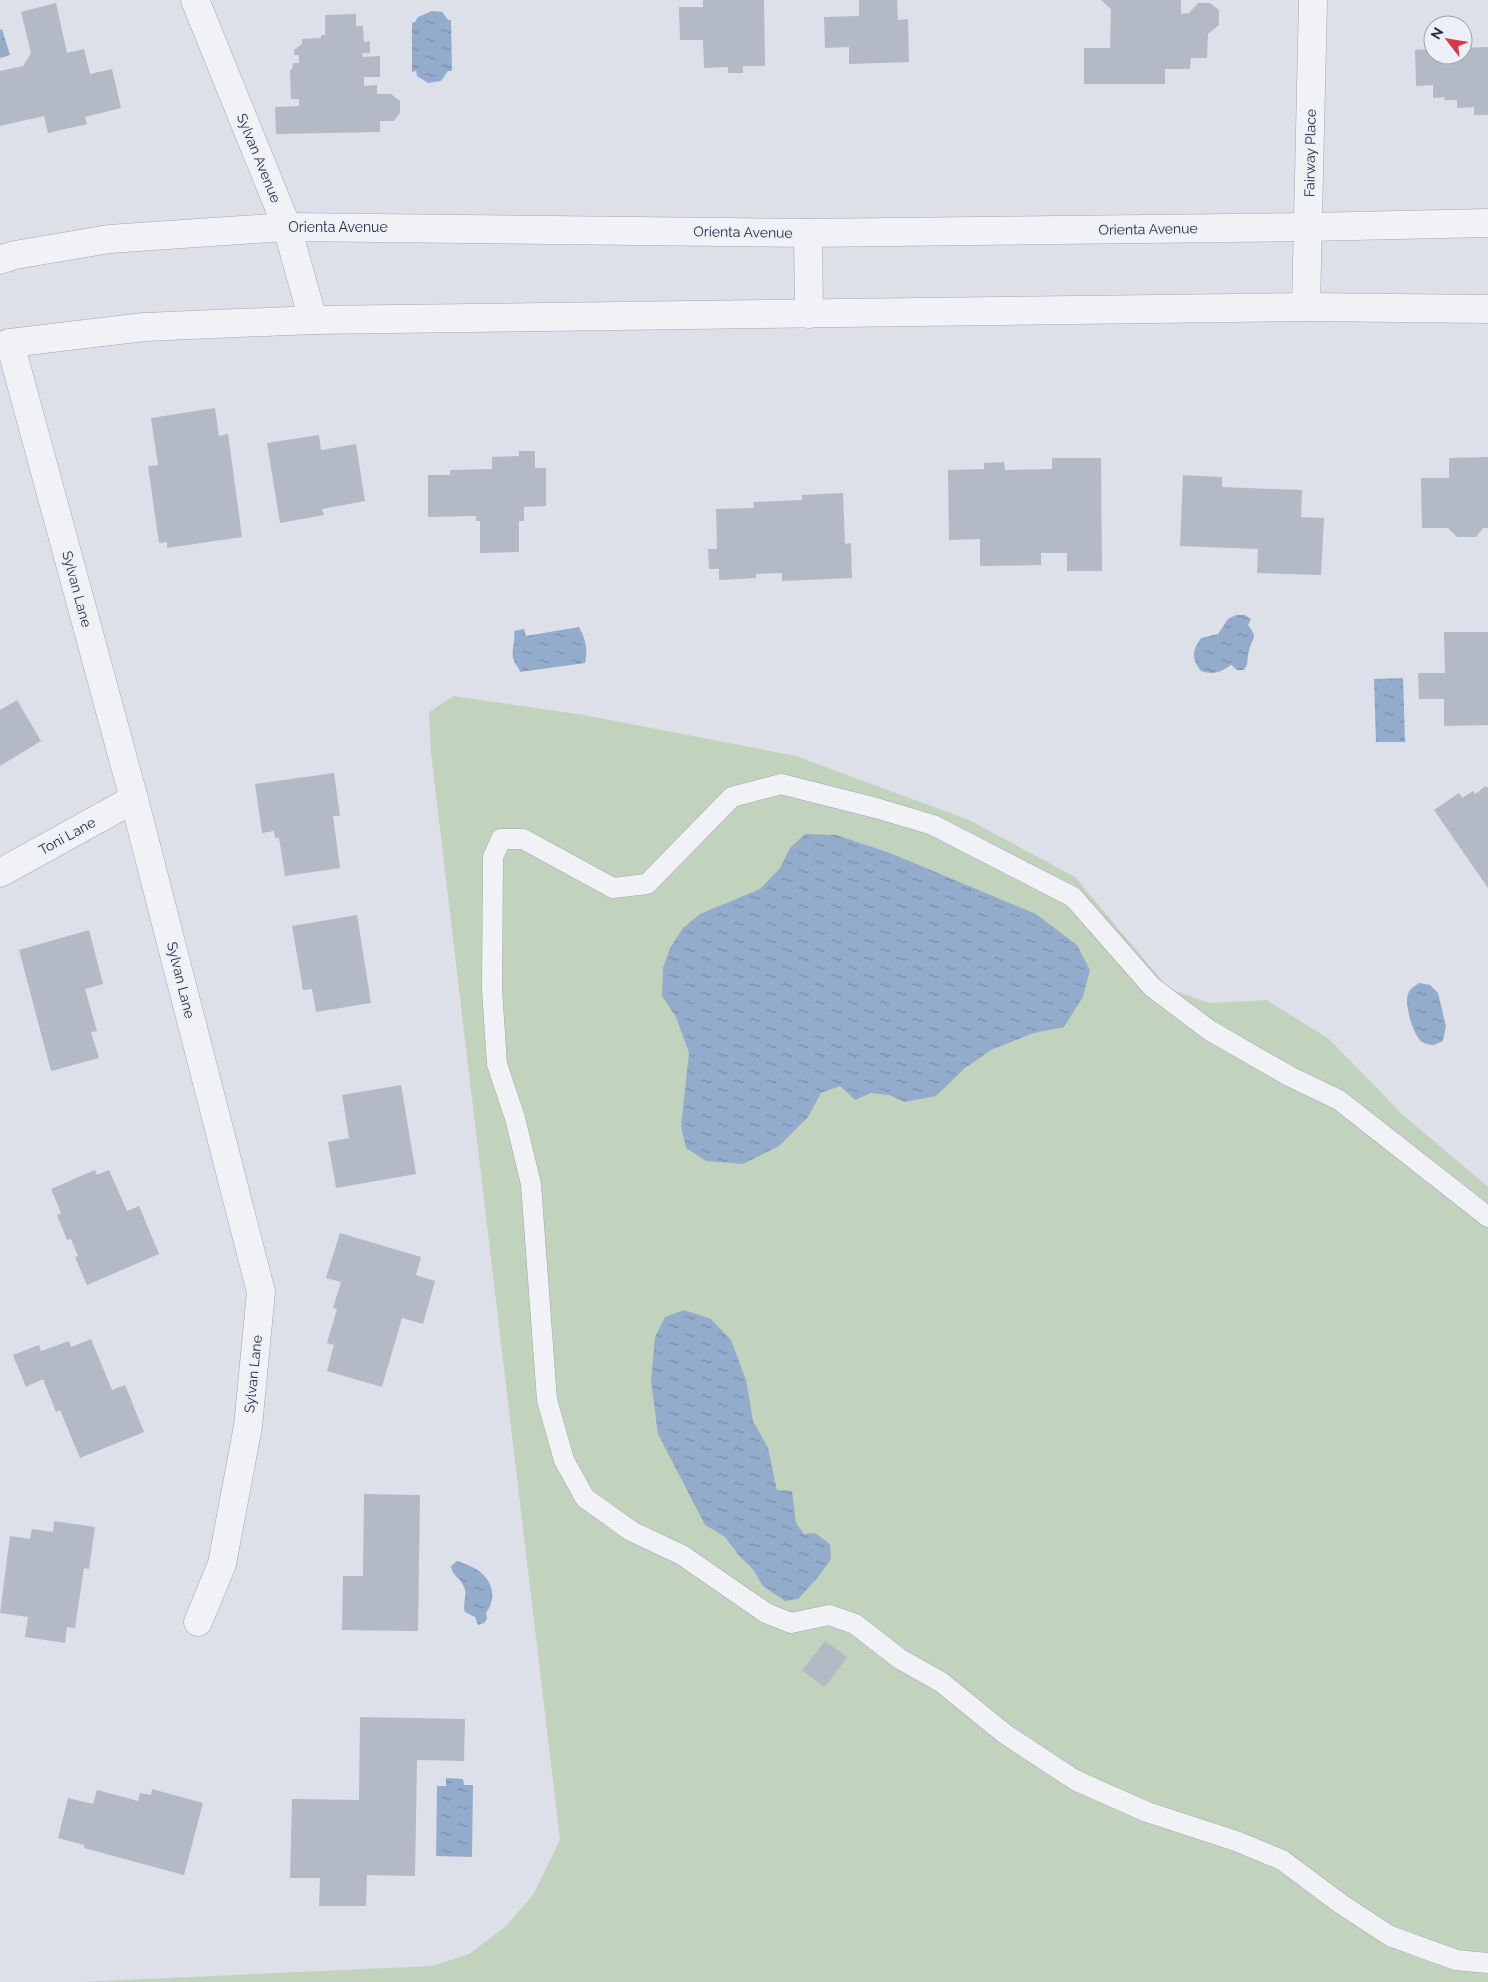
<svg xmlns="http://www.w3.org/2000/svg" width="1488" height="1982" font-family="Raleway,sans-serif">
  <defs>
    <pattern id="water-ripples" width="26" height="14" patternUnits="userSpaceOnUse" patternTransform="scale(1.25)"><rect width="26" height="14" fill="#94accc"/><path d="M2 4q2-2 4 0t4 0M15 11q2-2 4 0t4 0" fill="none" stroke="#798ca7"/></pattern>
  </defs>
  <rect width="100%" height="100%" fill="#dde0e8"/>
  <!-- grass -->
  <path fill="#c1d3bd" d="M454 696 584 715 796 756 969 820 1075 877 1169 989 1210 1003 1267 1000 1329 1039 1403 1115 1488 1187V1982H81L432 1966 469 1954 505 1927 533 1895 560 1840 431 753 429 712Z"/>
  <!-- water -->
  <g fill="url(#water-ripples)">
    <path d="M432 11 442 12 448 20H451L452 71H448L441 81 428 83 417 76 416 71 412 72V23L415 22 418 17Z"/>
    <path d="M2 29 10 55 0 58V30Z"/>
    <path d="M1236 615H1245L1251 619 1248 625C1259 639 1252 637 1249 651 1246 660 1250 661 1244 670H1237L1231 665C1220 673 1213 675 1201 671 1191 657 1192 652 1201 638L1218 634 1228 619Z"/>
    <path d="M579 627C586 640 588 649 585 663L520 672C519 667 515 665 514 661 510 652 516 642 514 631L524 629 526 636Z"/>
    <path d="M1403 678 1405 742H1376L1374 679Z"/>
    <path d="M805 834 836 835 890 853 1036 914 1077 945 1090 970 1083 997 1064 1027 1034 1033 991 1050 965 1068 936 1096 905 1102 889 1095 871 1093 855 1100 840 1086 821 1093 808 1117 779 1146 743 1164 706 1161 686 1148 681 1126 689 1053 676 1017 662 996 663 968 670 948 683 928 700 914 760 889 780 868 790 848Z"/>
    <path d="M1419 983 1430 985 1438 993 1446 1026 1443 1041 1434 1045C1430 1045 1425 1044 1422 1042 1413 1036 1404 1003 1408 994 1410 988 1415 986 1419 983Z"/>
    <path d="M684 1310 711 1319 731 1340 746 1380 753 1421 768 1448 777 1490 792 1491 796 1523 804 1534 815 1533 830 1544 831 1559 819 1576 798 1599 785 1601 763 1586 752 1568 741 1558 724 1536 705 1525 658 1434 651 1381 655 1337 665 1317Z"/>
    <path d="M457 1561C462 1563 467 1564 472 1567 491 1576 499 1596 486 1613L487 1619 484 1623 478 1625 475 1617 465 1612C462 1603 468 1595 464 1587 461 1578 452 1576 451 1566Z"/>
    <path d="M446 1778 463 1779 464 1785H473L472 1857 436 1856 437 1786H446Z"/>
  </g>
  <!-- building -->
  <g fill="#b3b9c5">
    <path d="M703 0H764L765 66H743V73H728V67L704 68 703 40H680L679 7H703Z"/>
    <path d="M859 0H897L898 20 908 19 909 62 849 64V47L825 48 824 17 859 16Z"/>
    <path d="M1101 0H1181V14L1189 13 1198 3H1210L1219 10V25L1208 34 1207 58H1191L1190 69H1165V84H1084V48H1110L1111 9Z"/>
    <path d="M56 3 67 53 84 49 90 74 112 69 121 108 85 117 87 124 48 133 44 116 0 126V71L23 66 31 53 21 12Z"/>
    <path d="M356 14V26H363L364 42 370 41V53H362L363 57 380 56V77H364V86L377 85V94H391L400 101V113L394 121H380V132L276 134 275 107 299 106V99H291L290 70 292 69 293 63H299V55H294V50L302 44V39L321 38V35H325V15Z"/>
    <path d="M1488 47V115H1474V107L1457 108V100H1444L1445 97 1433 98V85L1416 86 1415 50 1433 49V55H1463V48Z"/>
    <path d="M215 408 219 436 228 434 242 537 167 548V542L159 543 148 466 158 465 151 418Z"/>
    <path d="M319 435 321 450 356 444 365 501 322 509 324 515 280 523 267 443Z"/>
    <path d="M519 451H535V468H546V506L524 507V521H519V552L480 553V521H476V516L428 517V475H450V470L492 469V457L519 456Z"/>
    <path d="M1488 457V528H1483L1476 537H1457L1448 528H1422L1421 478H1449V458Z"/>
    <path d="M1052 458H1101L1102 571H1067V553H1041V565L980 566V539L949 540 948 470 984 469V463L1004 462 1005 470 1052 469Z"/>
    <path d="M1183 475 1222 477V487L1302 490 1301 517 1324 518 1321 575 1257 573 1258 549 1180 546Z"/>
    <path d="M843 493 845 544 851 543 852 578 782 581V573L756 574V578L719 580V569H709L708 549H717L716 509 754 508 753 502 802 500V495Z"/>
    <path d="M1444 632H1488V725L1444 726V699H1419L1418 673H1445Z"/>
    <path d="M17 700 41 741 0 766V710Z"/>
    <path d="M334 773 340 816H333L340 868 285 876 279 838H275L274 831 262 833 255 784Z"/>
    <path d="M1486 786 1488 788V888L1434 810 1459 793 1462 798 1473 791 1475 794Z"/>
    <path d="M357 915 371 1003 316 1012 312 989 303 990 292 926Z"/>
    <path d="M89 930 103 984 85 989 97 1031 91 1032 99 1058 51 1071 19 950Z"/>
    <path d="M401 1085 416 1174 336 1188 328 1142 349 1138 342 1095Z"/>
    <path d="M95 1170 97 1175 109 1170 127 1211 139 1206 159 1254 87 1285 75 1257 78 1256 71 1239 67 1240 57 1215 61 1213 51 1189Z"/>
    <path d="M340 1233 421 1257 416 1275 435 1281 423 1324 402 1318 382 1387 327 1371 334 1345 327 1343 337 1309 333 1308 341 1282 326 1278Z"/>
    <path d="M91 1339 112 1390 125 1385 144 1432 80 1458 60 1410 56 1412 43 1379 26 1387 13 1355 39 1345 41 1351 69 1341 71 1347Z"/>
    <path d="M364 1494 420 1495 418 1631 342 1630 343 1576H363Z"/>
    <path d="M54 1521 95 1527 89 1569 84 1568 75 1628 67 1627 65 1643 25 1637 28 1617 0 1613 10 1536 30 1539 32 1529 53 1532Z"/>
    <path d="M825 1641 847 1657 825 1687 802 1671Z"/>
    <path d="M360 1717 465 1719 464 1761 417 1760 415 1876 367 1875 366 1906H319L320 1878H290L292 1799 359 1800Z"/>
    <path d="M152 1789 203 1803 184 1875 84 1848V1845L58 1838 68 1798 93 1804 97 1790 138 1801 140 1793 151 1795Z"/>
  </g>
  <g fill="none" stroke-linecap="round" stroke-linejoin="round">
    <!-- service casing -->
    <g stroke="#a2a7b2" stroke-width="21">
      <path id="service" d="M1488 1217 1339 1100 1289 1076 1209 1030 1152 987 1073 897 933 825 876 808 781 784 732 797 647 884 613 888 523 839H501L493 857 492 989 497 1064 515 1118 531 1184 547 1400 564 1460 585 1498 631 1531 682 1555 766 1613 791 1623 829 1615 855 1624 900 1659 941 1682 1005 1734 1075 1780 1147 1812 1236 1841 1282 1860 1341 1904 1390 1936 1456 1960 1488 1963"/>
    </g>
    <!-- minor casing -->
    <g stroke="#a2a7b2" stroke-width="29">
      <g id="minor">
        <path d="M195 0 287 227 313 320"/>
        <path d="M808 233 809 314"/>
        <path d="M0 260 15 255 109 239 287 227 808 233 1308 227 1488 223"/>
        <path d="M1306 307 1313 0"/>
        <path d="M10 343 134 799 261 1292 248 1426 222 1564 198 1622"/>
        <path d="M0 873 134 799"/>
      </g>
    </g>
    <!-- tertiary casing -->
    <g stroke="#a2a7b2" stroke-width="29">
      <path id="tertiary" d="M0 346 10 343 144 327 313 320 1306 307 1488 309"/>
    </g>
    <!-- service -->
    <use href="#service" stroke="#f0f2f6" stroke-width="20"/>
    <!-- minor -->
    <use href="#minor" stroke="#f0f2f6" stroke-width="28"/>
    <!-- tertiary -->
    <use href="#tertiary" stroke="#f0f2f6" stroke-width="28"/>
  </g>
  <g text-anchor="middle" stroke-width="4" stroke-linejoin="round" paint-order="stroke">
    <!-- street labels -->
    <g font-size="14" fill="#252d40" stroke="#ecf0f6">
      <text transform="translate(1310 153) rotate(-89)" y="5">Fairway Place</text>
      <text transform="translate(259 158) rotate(68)" y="5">Sylvan Avenue</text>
      <text x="338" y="232">Orienta Avenue</text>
      <text transform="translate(1148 229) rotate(-1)" y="5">Orienta Avenue</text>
      <text transform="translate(743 232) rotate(1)" y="5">Orienta Avenue</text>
      <text transform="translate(77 589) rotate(75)" y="5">Sylvan Lane</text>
      <text transform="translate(67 836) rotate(-29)" y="5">Toni Lane</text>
      <text transform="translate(181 980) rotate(76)" y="5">Sylvan Lane</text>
      <text transform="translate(253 1374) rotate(-84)" y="5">Sylvan Lane</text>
    </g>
  </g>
  <!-- north arrow -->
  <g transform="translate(1448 40) rotate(301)"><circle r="24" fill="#ecf0f6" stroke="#9ca2ad"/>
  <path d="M0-4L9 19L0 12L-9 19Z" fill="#da3544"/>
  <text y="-8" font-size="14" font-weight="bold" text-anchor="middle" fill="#252d40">N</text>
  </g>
</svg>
